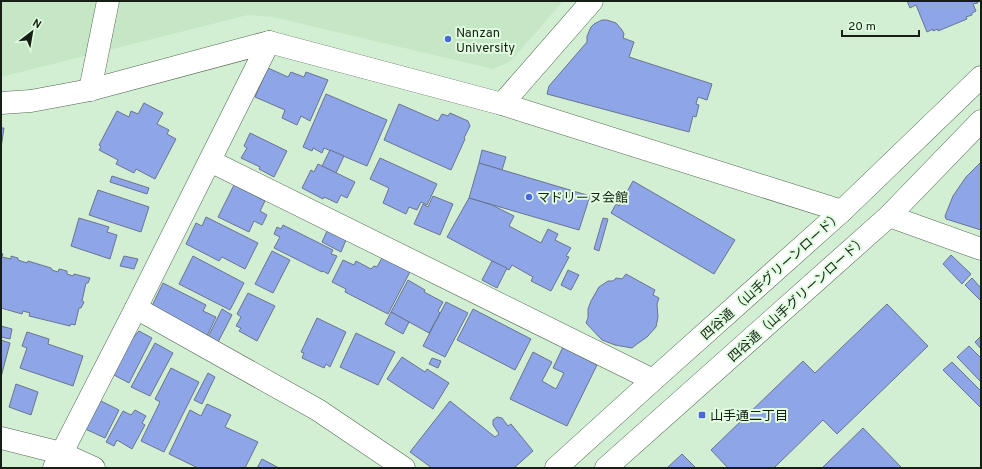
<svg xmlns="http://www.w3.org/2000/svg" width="982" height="469" font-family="Overpass,'Noto Sans JP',sans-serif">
  <rect width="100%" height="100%" fill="#d3efd3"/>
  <!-- built -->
  <path fill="#c5e7c5" d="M1 1H563L511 61 493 69 273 17 248 15 1 77Z"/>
  <!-- building -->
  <g fill="#8ea5e8" stroke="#697492">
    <path d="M907 1H977L978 3 973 4 976 11 972 13V15L966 17 967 19 938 31V29L933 31V29L927 32 916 5 910 8Z"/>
    <path d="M602 20H607L616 23 622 30 624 34 623 38 634 42 629 57 712 84 707 100 698 97 696 104 699 105 696 117 693 116 689 132 547 94 549 86 587 42V36L591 27 594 24Z"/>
    <path d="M268 68 288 77 291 72 304 77 306 72 328 80 310 121 301 116 297 125 282 118 285 110 255 97Z"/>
    <path d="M326 94 387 120 367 166 324 148 322 153 313 148 312 151 303 147Z"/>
    <path d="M144 103 163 113 157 124 169 130 167 134 176 139 155 179 136 169 134 173 116 164 118 160 99 150 101 147 99 145 117 111 129 117 131 111 138 114Z"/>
    <path d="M399 104 438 121 442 114 448 116 450 113 468 121 470 126 464 138 465 139 451 170 384 140Z"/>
    <path d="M1 128H4L1 148Z"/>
    <path d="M250 133 287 151 274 177 259 169 260 167 241 158 247 148 244 146Z"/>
    <path d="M330 150 344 156 336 173 322 166Z"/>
    <path d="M482 150 506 157 502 170 479 163Z"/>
    <path d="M380 158 437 184 427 205 421 202 417 210 409 207 406 214 383 203 389 188 370 179Z"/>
    <path d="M981 162V230L946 219 945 216 953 196 966 177Z"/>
    <path d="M479 163 590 196 579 230 469 198Z"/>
    <path d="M318 164 355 182 347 198 341 195 337 203 324 197 323 199 302 188 311 170 314 172Z"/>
    <path d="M112 176 149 188 147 194 110 182Z"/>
    <path d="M633 181 735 240 714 274 611 213 616 204 619 206Z"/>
    <path d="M234 185 265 201 260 211 267 215 262 225 254 221 249 232 218 217Z"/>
    <path d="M98 190 149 207 141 232 89 215Z"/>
    <path d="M433 196 453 204 440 235 414 224 423 204 428 207Z"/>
    <path d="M469 198 492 205 514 216 509 226 541 243 548 229 558 234 555 240 571 248 566 256 569 257 551 291 531 281 533 277 512 265 509 270 447 237Z"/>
    <path d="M206 217 258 243 245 269 222 257 219 261 186 244 196 223 202 226Z"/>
    <path d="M79 218 109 227 107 232 117 235 110 259 71 246Z"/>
    <path d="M603 218 608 219 599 251 594 249Z"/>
    <path d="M283 225 333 250 331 254 337 256 328 274 323 271 322 272 274 248 280 237 274 234 277 227 281 229Z"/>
    <path d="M327 231 346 240 341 252 322 242Z"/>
    <path d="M272 251 290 260 273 293 255 284Z"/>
    <path d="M1 253 3 254 2 257 11 259V256L18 258V260L27 263 28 261 51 268 52 270 58 272 59 269 67 271V274L73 276 74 274 90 278 88 283H86L82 301 84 302 81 308H79L75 325 71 324 70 326 29 316 30 313 23 311 22 314 1 308Z"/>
    <path d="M951 255 971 274 962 284 943 264Z"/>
    <path d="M124 256 138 259 134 269 120 266Z"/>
    <path d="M193 256 244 283 230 310 179 284Z"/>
    <path d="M383 256 411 270 388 314 345 292 346 289 332 282 343 260 354 265 356 261 371 269 374 266 377 267Z"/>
    <path d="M492 261 507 268 497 288 482 280Z"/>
    <path d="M568 270 579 275 571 290 561 285Z"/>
    <path d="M626 274 655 290 653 295 659 298 657 304 658 317 656 327 647 337 637 344 632 348 615 345 602 340 586 323 588 318V309L591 301 599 287 608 281H613L616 278 622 279Z"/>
    <path d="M972 278 981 288V301L965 285Z"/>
    <path d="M408 280 425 290 424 292 443 302 438 311 440 313 429 333 391 312Z"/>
    <path d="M163 283 206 305 203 311 216 317 207 336 151 308Z"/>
    <path d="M248 293 275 306 257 341 239 331 241 328 236 326 241 317 237 314Z"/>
    <path d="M446 302 468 313 445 357 423 346Z"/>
    <path d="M887 304 928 346 837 434 823 420 774 468H728L711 450 803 361 815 373Z"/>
    <path d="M222 309 232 315 216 346 206 341Z"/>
    <path d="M473 309 531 339 515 370 457 340Z"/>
    <path d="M391 312 409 322 403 334 385 324Z"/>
    <path d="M317 318 346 332 330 367 326 364 324 368 302 358 304 353 301 352Z"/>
    <path d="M1 326 12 329 10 339 1 337Z"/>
    <path d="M139 331 152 338 129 383 114 375 126 346Z"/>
    <path d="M27 332 49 339 48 344 83 356 73 386 20 368 27 348 22 346Z"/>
    <path d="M356 333 395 352 378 385 340 367Z"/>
    <path d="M981 336V349L975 342Z"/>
    <path d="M1 340 10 343 1 377Z"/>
    <path d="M155 343 173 353 150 396 131 387Z"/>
    <path d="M969 346 981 358V382L957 357Z"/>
    <path d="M563 347 597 365 567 426 510 399 533 352 552 362 542 381 556 389 564 373 553 368Z"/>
    <path d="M402 357 425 372 427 369 449 383 433 409 387 379Z"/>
    <path d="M432 358 441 361 438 368 429 364Z"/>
    <path d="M952 362 981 391V408L943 370Z"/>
    <path d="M171 368 199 382 164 452 141 441 160 402 155 399Z"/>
    <path d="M208 373 215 377 202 404 194 400Z"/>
    <path d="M16 384 38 392 31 415 9 407Z"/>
    <path d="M97 399 119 410 105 438 83 428Z"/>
    <path d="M450 401 495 437 499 434 493 425V420L497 417 502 418 508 426 511 424 533 451 514 468H432L410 452Z"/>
    <path d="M207 404 231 415 225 427 258 442 245 468H198L169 454 190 410 201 416Z"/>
    <path d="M135 410 146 416 142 423 145 425 132 449 117 440 114 446 106 442 123 411 131 415Z"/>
    <path d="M863 428 902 468H822Z"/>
    <path d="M682 454 696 468H667Z"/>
    <path d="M262 459 279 468H257Z"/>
  </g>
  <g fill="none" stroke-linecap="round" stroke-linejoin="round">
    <!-- minor casing -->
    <g stroke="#4f684f" stroke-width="23">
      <g id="minor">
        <path d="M90 90 108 1"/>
        <path d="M1 103 31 101 90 90 269 42 502 104 842 211"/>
        <path d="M502 104 592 1"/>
        <path d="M210 161 653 380"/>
        <path d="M889 216 981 249"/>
        <path d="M136 308 318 410 404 468"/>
        <path d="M1 438 61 453 94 468"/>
        <path d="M54 468 136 308 269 42"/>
        <path d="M556 468 653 380 842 211 981 77"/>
        <path d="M606 468 889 216 981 121"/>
      </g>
    </g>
    <!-- minor -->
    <use href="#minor" stroke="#fff" stroke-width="22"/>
  </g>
  <!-- markers -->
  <g fill="#4a68dc" stroke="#e0fde0" stroke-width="1.5">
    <circle cx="448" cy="39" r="4"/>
    <circle cx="529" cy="197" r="4"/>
    <rect x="698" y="411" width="8" height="8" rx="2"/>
  </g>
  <g text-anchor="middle" stroke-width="4" stroke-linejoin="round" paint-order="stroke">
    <!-- poi labels -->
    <g font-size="13" fill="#151f15" stroke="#e0fde0" text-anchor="start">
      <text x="456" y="37">Nanzan<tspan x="456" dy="15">University</tspan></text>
      <text x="537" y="202">マドリーヌ会館</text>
      <text x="710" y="420">山手通二丁目</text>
    </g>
    <!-- street labels -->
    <g font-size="13" fill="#151f15" stroke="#e0fde0">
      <text transform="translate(771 275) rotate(-42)" y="5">四谷通 （山手グリーンロード）</text>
      <text transform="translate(797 298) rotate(-42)" y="5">四谷通（山手グリーンロード）</text>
    </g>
  </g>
  <!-- border -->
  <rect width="982" height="469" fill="none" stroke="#151f15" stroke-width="4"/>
  <!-- north arrow -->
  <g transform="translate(32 32) rotate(31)" stroke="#e0fde0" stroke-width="3" paint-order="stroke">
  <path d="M0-3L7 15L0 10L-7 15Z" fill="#151f15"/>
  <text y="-6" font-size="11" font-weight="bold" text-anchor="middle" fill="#151f15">N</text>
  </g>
  <!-- scale -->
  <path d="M842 30v6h77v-6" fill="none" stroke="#151f15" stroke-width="2"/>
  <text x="848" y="30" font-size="12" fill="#151f15" stroke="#e0fde0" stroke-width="3" paint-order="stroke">20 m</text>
</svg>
